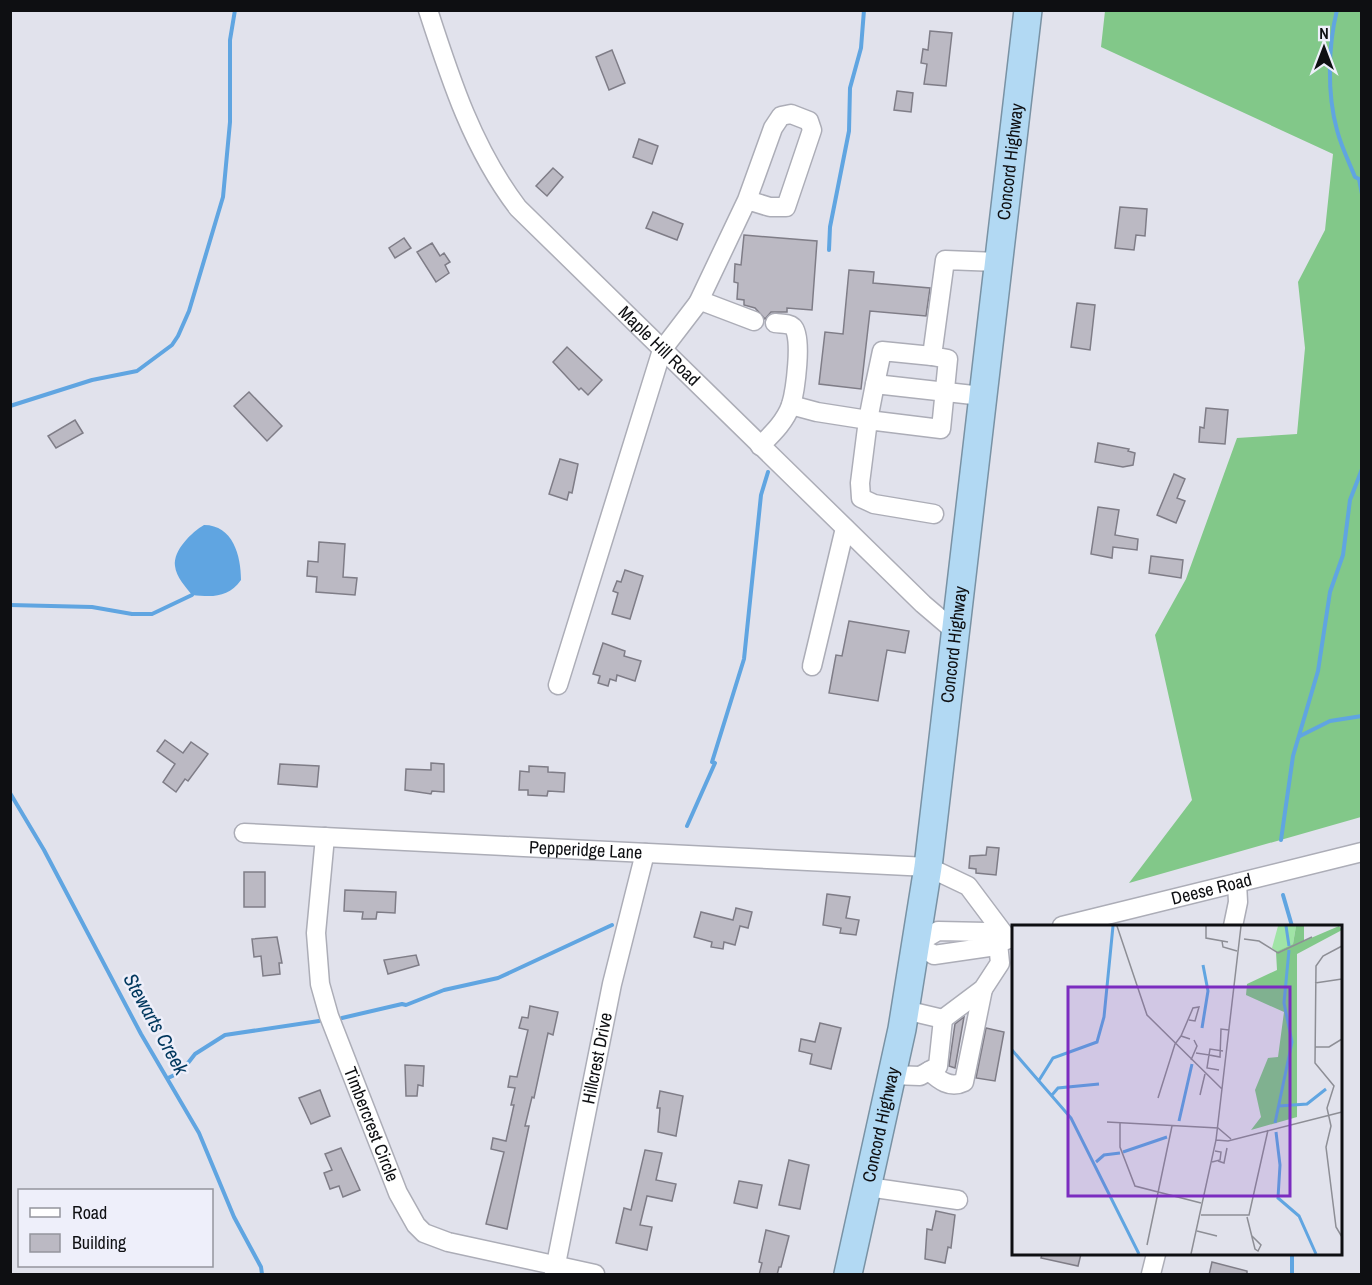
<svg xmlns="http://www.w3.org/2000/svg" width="1372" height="1285" font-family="'Archivo Narrow',sans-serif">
  <rect width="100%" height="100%" fill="#e1e2ec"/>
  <!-- forest -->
  <path fill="#82c889" d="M1105 11H1362L1361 817 1129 883 1192 800 1155 635 1186 579 1237 438 1297 434 1305 348 1298 282 1325 230 1333 154 1101 47Z"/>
  <!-- water -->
  <path fill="#60a5e1" d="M204 525C233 525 241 556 241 580 228 598 213 597 192 595 186 587 176 577 175 566 173 550 192 532 204 525Z"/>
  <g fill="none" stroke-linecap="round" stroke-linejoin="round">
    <!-- stream -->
    <g stroke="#60a5e1" stroke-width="4">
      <path d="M1337 10C1328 46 1327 94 1337 130 1341 146 1349 162 1355 177L1359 179 1362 194"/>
      <path d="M829 250 830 227 849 131 850 88 861 48 864 10"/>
      <path d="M10 406 92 380 137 371 172 345 178 336 189 311 223 197 230 122V40L235 10"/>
      <path d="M10 605 92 607 132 614H152L192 595"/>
      <path d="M1300 736 1330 721 1362 716"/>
      <path d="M10 793 44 850 141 1034 199 1133 234 1217 261 1267 262 1274"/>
      <path d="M687 826 715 763 712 762 744 659 761 495 768 472"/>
      <path d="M1281 840 1293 756 1318 671 1330 592 1343 555 1350 500 1362 469"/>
      <path d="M1283 895 1292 926"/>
      <path d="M342 1018 402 1004 406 1005 444 990 498 978 612 925"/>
      <path d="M168 1078 181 1072 195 1054 225 1035 319 1021"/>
      <path d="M1292 1254V1274"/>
    </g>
  </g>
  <!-- building -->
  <g fill="#bbb9c3" stroke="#7f7d87" stroke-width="1.5">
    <path d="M930 31 952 33 946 86 924 84 927 64 921 63 923 49 928 50Z"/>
    <path d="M612 50 625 83 609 90 596 57Z"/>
    <path d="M897 91 913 93 911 112 894 110Z"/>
    <path d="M639 139 658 146 652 164 633 157Z"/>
    <path d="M553 168 563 177 547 196 536 186Z"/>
    <path d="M1120 207 1147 209 1145 236 1136 235 1134 250 1115 248Z"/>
    <path d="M653 212 683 224 677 240 646 228Z"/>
    <path d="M744 235 817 241 812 310 787 308V312H771L765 319 755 308 744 305V300L737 299 738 283 734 282 735 264 741 265Z"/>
    <path d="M404 238 411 248 395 258 389 248Z"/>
    <path d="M432 243 440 256 444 253 450 262 445 265 449 273 436 282 417 252Z"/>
    <path d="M849 270 874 272 873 283 930 288 926 316 870 311 861 389 819 384 825 332 843 334Z"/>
    <path d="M1077 303 1095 305 1090 350 1071 347Z"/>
    <path d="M567 347 602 380 588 395 581 388 579 390 553 362Z"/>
    <path d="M249 392 282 426 267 441 234 406Z"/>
    <path d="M1206 408 1228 410 1225 444 1199 442 1200 427 1204 428Z"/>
    <path d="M75 420 83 433 56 448 48 436Z"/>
    <path d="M1098 443 1129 449 1128 451 1135 453 1133 465 1123 467 1095 462Z"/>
    <path d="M560 459 578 464 572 493 569 492 567 500 549 494Z"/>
    <path d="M1174 474 1185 479 1177 498 1185 501 1176 523 1157 515Z"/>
    <path d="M1098 507 1119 510 1115 535 1138 539 1137 550 1113 547 1112 558 1091 554Z"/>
    <path d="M319 542 345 544 343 577 357 578 355 595 316 592 317 577 307 576 308 561 318 562Z"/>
    <path d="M1151 556 1183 560 1181 578 1149 573Z"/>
    <path d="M625 570 643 576 630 619 612 614 618 593 613 591 617 581 621 582Z"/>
    <path d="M849 621 909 631 905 653 887 650 878 701 829 693 836 655 842 656Z"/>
    <path d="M603 643 625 651 624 656 641 661 635 681 617 675 616 681 610 679 608 686 598 683 600 676 593 674Z"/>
    <path d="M165 740 183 753 191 742 208 754 188 781 185 779 176 792 163 782 175 764 157 751Z"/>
    <path d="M431 763 444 764V792L432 791 431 794 405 790 406 769 431 770Z"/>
    <path d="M280 764 319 766 317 787 278 784Z"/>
    <path d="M529 766 548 767V772L565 773 564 792 548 791 547 796 528 795V790H519L520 771 529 772Z"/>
    <path d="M987 847 999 848 996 875 976 873V869L969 868 970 856 986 855Z"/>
    <rect x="244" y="872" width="21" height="35"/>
    <path d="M345 890 396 892 395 913 377 912 376 919H362L363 912 344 911Z"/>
    <path d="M827 894 850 897 846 918 859 920 856 935 840 933 841 928 823 925Z"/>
    <path d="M736 908 752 912 748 928 740 926 735 945 724 942 723 949 711 947 712 942 694 937 701 912 733 920Z"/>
    <path d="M277 937 282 963H279L280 974 263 976 261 956 254 957 252 939Z"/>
    <path d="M416 955 419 965 388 974 384 960Z"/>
    <path d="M530 1006 558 1012 553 1035 548 1033 534 1098 532 1097 525 1126H529L507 1229 486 1224 504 1152 491 1149 493 1138 506 1141 514 1105H511L515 1088 508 1087 510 1076 517 1077 528 1030 519 1028 522 1017 528 1018Z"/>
    <path d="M964 1017 955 1068 949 1066 955 1024Z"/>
    <path d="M820 1023 841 1028 831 1069 810 1064 812 1054 799 1051 801 1039 815 1042Z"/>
    <path d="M986 1028 1004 1032 995 1081 976 1078Z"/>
    <path d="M405 1065 424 1066 423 1086 418 1085 417 1096H406Z"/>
    <path d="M320 1090 330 1116 311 1124 299 1098Z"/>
    <path d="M660 1091 683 1096 676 1136 658 1132 660 1108H657Z"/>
    <path d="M341 1148 360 1190 343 1197 339 1186 330 1189 324 1173 332 1170 325 1154Z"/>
    <path d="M645 1150 662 1153 656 1180 676 1184 672 1201 647 1196 640 1225 652 1227 647 1250 616 1243 624 1208 631 1210Z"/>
    <path d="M789 1160 809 1165 800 1209 779 1205Z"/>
    <path d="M739 1181 762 1185 757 1208 734 1203Z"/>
    <path d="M936 1211 955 1215 951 1248 948 1247 945 1263 925 1259 927 1229 932 1230Z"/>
    <path d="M766 1230 789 1236 781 1267H779L777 1275H759L762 1263 759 1262Z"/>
    <path d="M1042 1254H1081L1078 1266 1041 1258Z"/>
    <path d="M1212 1262 1247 1271V1275H1209Z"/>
  </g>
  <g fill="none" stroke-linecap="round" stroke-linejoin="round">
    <!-- minor casing -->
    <g stroke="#acadb7" stroke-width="21">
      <g id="minor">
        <path id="s1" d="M428 10C451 81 473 149 518 208L923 604 957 633"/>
        <path d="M698 303 747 200 773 128 781 116 791 114 809 121 812 130 786 207H770L747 200"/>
        <path d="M875 384 882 351 932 356"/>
        <path d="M791 405 817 412 868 420 875 384 982 396"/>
        <path d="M760 446C772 434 785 422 791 405 795 392 803 336 793 327 789 323 781 324 775 323"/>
        <path d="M934 514 874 504 861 498 860 483 868 420 941 429 948 359 932 356 945 260 998 262"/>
        <path d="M812 666 845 528"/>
        <path d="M558 685 662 350 698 303 704 302 754 321"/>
        <path id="s2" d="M244 833 928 867 968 886 1007 938"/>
        <path id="s3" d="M325 837 316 933 320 984 329 1016 398 1193 416 1225 424 1233 448 1242 595 1274"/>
        <path id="s4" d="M1062 926 1362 852"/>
        <path d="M1233 926 1238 902 1237 883"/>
        <path d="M1007 938 987 932 938 931 916 944 934 955 989 947 1014 937"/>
        <path d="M943 1019 983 989 1000 963 998 943"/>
        <path d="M929 1071C939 1080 950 1089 964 1082L983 989"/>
        <path d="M892 1075 920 1076 938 1066 943 1019 905 1010"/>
        <path d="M868 1187 958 1200"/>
        <path id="s5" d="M554 1274 612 984 645 853"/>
        <path d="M1151 1274 1156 1254"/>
      </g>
    </g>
    <!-- highway casing -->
    <g stroke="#7992a4" stroke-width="30">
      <g id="highway">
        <path id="s6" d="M848 1274 902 1029 928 867 1028 10"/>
      </g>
    </g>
    <!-- minor -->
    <use href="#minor" stroke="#fff" stroke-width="18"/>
    <!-- highway -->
    <use href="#highway" stroke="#b2d9f3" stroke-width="27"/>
  </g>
  <g text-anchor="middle" stroke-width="5" stroke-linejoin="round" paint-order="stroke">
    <!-- street labels -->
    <g font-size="18" fill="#0e0f12" stroke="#eeeffa">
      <text dy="6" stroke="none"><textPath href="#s6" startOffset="1125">Concord Highway</textPath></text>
      <text dy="6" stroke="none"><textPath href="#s1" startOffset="416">Maple Hill Road</textPath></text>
      <text dy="6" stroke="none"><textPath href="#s6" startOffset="639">Concord Highway</textPath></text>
      <text dy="6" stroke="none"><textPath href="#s2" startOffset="342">Pepperidge Lane</textPath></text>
      <text dy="6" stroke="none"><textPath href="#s4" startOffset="154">Deese Road</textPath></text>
      <text dy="6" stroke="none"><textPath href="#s5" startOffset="220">Hillcrest Drive</textPath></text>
      <text dy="6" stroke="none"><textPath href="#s3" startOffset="297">Timbercrest Circle</textPath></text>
      <text dy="6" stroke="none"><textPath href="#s6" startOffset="153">Concord Highway</textPath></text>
    </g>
    <!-- water labels -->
    <g font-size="20" font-style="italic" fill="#00375d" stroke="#eeeffa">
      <text transform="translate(156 1024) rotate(61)" y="7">Stewarts Creek</text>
    </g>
  </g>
  <!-- overview -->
  <g transform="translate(1012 925)">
    <rect width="330" height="330" fill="#e1e2ec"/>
    <path d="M266 1H284L281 19 265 27 260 23Z" fill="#a0e4a6"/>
    <path d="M284 1H292V16L327 1 330 5 285 29V192L239 205 249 192 243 165 256 133 266 132 272 87 234 70 235 59 265 45 264 27 281 19Z" fill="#82c889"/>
    <path fill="none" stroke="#60a5e1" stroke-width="3" d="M274 1 277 21M190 103 196 66 191 40M0 125 59 193 127 329M26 157 41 133 85 117 92 92 101 1M40 170 46 163 87 159M267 181 295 179 314 164M167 196 180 139M263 198 280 117 272 78 277 25M264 207 268 240 266 273 287 291 304 329M111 227 155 212M84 237 92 230 108 228"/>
    <path fill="none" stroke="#8d8e95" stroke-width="1.5" d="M105 1 135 90 210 164M194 1V13L216 17M232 14 247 16 266 28 300 12M210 16 211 22 225 26M330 21 311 31 304 41 303 138 322 161 315 183 319 201 314 222 324 302 330 312M303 58 330 54M169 111 181 83 187 82 183 96 177 95M303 122H317L330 114M184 128 197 130 198 124 211 126M179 135 185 121 182 115M207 145 195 143 197 130 208 132 209 104 217 105M188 170 193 149M146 173 163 119 169 111 178 114M95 197 206 203 219 214M108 198V222L123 261 189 278M204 215 216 216 330 187M206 236 212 238 215 223M200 237 208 235 209 227 203 226M189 290H237L256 205M235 292 243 324 246 326 249 320 240 311M185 306 205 311M135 320 160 201M179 329 204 215 229 1"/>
    <path fill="#7b2cbf" fill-opacity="0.15" stroke="#7b2cbf" stroke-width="3" d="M56 62H278V271H56Z"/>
    <rect width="330" height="330" fill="none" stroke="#0e0f12" stroke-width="3"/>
  </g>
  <!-- border -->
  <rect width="1372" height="1285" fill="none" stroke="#0e0f12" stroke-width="24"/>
  <!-- legend -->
  <rect x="18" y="1189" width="195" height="78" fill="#eeeffa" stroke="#94959d" stroke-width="1.5"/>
  <rect x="30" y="1208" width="30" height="9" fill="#ffffff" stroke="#94959d" stroke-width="1.5"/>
  <text x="72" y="1219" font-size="18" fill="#0e0f12">Road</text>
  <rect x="30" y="1234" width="30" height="18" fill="#bbb9c3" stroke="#94959d" stroke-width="1.5"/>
  <text x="72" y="1249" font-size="18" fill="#0e0f12">Building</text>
  <!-- north arrow -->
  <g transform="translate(1324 48)" stroke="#eeeffa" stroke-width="4.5" paint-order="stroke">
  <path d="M0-4.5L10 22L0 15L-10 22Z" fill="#0e0f12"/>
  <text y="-9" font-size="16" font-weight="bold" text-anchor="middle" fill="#0e0f12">N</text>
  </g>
</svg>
